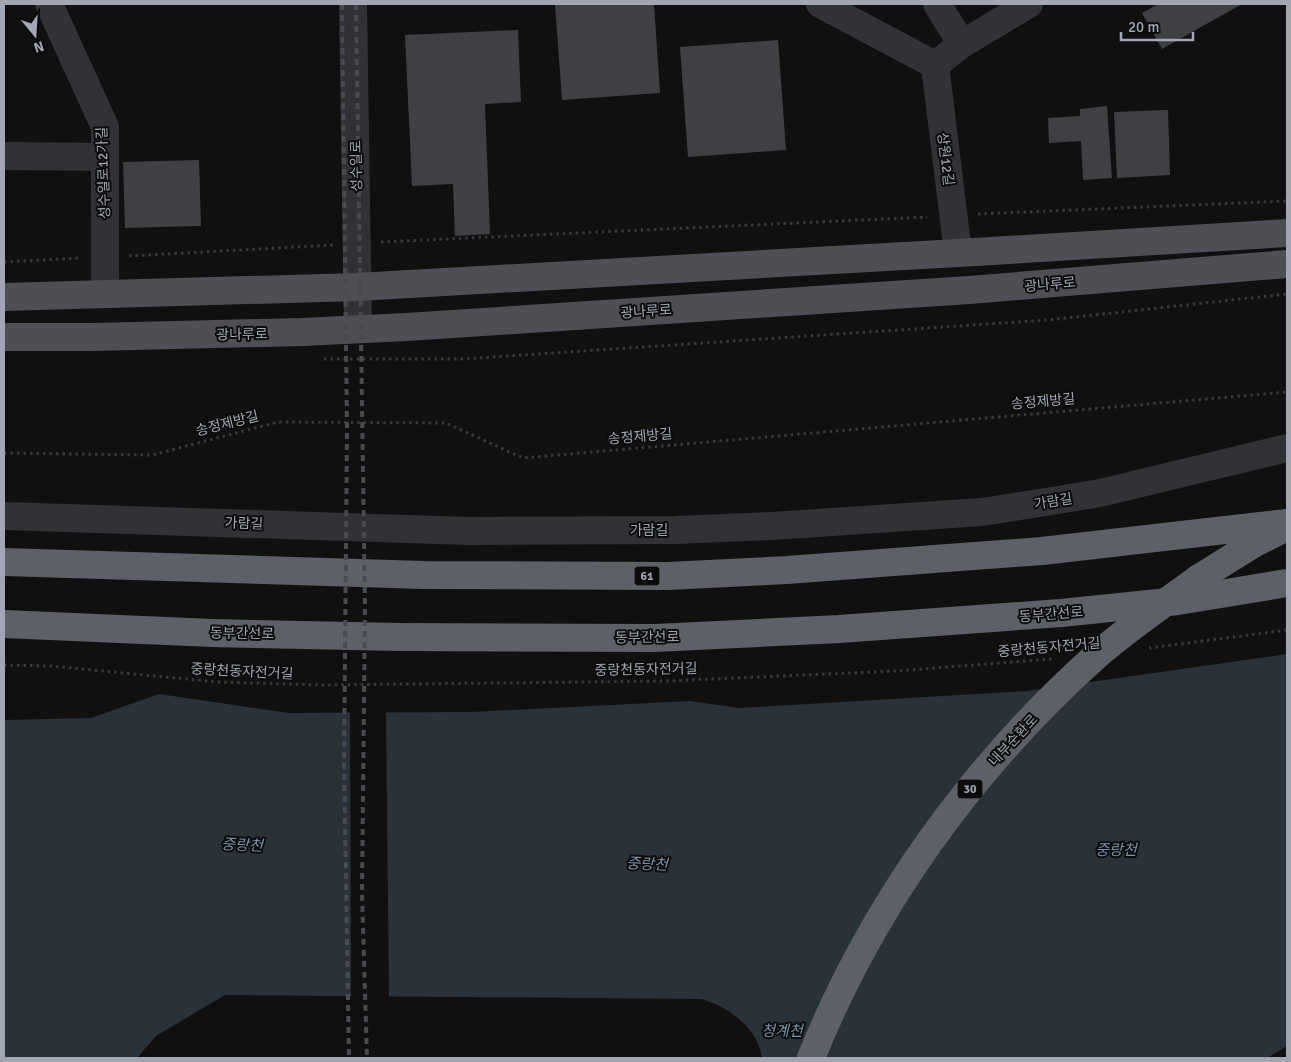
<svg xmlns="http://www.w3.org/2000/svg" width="1291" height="1062" font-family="Signika,'Noto Sans KR',sans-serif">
  <rect width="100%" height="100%" fill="#101011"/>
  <!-- water -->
  <path fill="#2a3239" d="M1287 654V1046L1267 1058H762C757 1027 730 1008 702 999L225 995 156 1036 137 1058H4V720L91 718 159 694 289 713 472 712 690 701 739 708 1027 691Z"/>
  <!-- pier -->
  <path fill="#101011" d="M350 710H386L389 999H351Z"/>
  <!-- building -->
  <g fill="#3f4044">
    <path d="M555 4H654L660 93 562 100Z"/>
    <path d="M1158 4H1242L1162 49 1142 13Z"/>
    <path d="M518 30 521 102 485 104 490 234 455 236 453 184 412 186 405 35Z"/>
    <path d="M778 40 786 150 688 157 680 47Z"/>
    <path d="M1107 106 1112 178 1083 180 1081 141 1049 143 1048 118 1080 116V109Z"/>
    <path d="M1168 110 1170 175 1117 178 1114 112Z"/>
    <path d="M199 160 201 226 125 228 123 162Z"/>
  </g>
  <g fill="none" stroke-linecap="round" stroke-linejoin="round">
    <!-- path -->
    <g stroke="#37393d" stroke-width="3" stroke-dasharray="2.5 4" stroke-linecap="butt">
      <path d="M978 214 1287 201"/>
      <path d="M381 242 927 217"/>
      <path d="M129 256 333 245"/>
      <path d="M4 262 80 258"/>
      <path d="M324 359H463L1048 320 1287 294"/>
      <path d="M4 453 152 455 278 422 446 423 523 458 1287 392"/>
      <path d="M1149 648 1287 630"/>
      <path d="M4 665 51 666 218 682 323 685 667 681 896 671 1053 659"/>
    </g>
    <!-- minor -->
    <g stroke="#313236" stroke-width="28">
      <path d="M49 4 105 127V294"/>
      <path d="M353 4 358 329"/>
      <path d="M820 4 935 65"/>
      <path d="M937 4 962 44"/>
      <path d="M4 156 104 157"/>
      <path d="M958 253 935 65 962 44 1029 4"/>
      <path d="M4 516 469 531 675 530 772 526 982 512 1052 501 1100 493 1287 448"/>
    </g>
    <!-- major -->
    <g stroke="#4d4f55" stroke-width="28">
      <path d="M4 297 357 287 958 253 1287 233"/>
      <path d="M4 337H93L302 332 407 327 969 290 1287 264"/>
    </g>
    <!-- highway -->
    <g stroke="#5d6067" stroke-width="28">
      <path d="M4 562 424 575 668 576 787 570 1042 551 1287 523"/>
      <path d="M1199 578 1255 543 1281 530"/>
      <path d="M4 624 212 633 400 637 655 638 839 629 1061 613 1178 601 1287 583"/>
    </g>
    <!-- rail -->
    <g stroke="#484a4f" stroke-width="4" stroke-dasharray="6 5" stroke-linecap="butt">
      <path d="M342 4 347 431 344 764 349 1058"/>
      <path d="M356 4 365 604 362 893 367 1058"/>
    </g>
    <!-- highway-bridge -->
    <path stroke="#5d6067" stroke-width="28" d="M811 1058C873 904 973 766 1097 655 1129 627 1165 603 1199 578"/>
  </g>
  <g text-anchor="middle" stroke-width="4" stroke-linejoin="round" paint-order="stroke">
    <!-- shield labels -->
    <g fill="#0b0b0c" stroke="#747880" stroke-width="1">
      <rect x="634.5" y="566.5" width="25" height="19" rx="4"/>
      <rect x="957.5" y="779.5" width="25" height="19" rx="4"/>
    </g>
    <g font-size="12" font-weight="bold" fill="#a1a6b2">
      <text x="647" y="580">61</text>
      <text x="970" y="793">30</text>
    </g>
    <!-- street labels -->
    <g font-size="14" fill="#a1a6b2" stroke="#0b0b0c">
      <text transform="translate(946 159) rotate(83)" y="5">상원12길</text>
      <text transform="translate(356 166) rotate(-91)" y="5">성수일로</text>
      <text transform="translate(103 173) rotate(-92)" y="5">성수일로12가길</text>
      <text transform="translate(1050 284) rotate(-5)" y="5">광나루로</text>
      <text transform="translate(646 311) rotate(-4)" y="5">광나루로</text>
      <text transform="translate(242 334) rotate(-1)" y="5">광나루로</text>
      <text transform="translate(1043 401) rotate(-5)" y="5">송정제방길</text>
      <text transform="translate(227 423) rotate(-14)" y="5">송정제방길</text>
      <text transform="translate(640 436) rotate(-5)" y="5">송정제방길</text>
      <text transform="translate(1053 501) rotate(-9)" y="5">가람길</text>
      <text transform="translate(244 523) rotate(2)" y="5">가람길</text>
      <text x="649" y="535">가람길</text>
      <text transform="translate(1051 614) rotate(-5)" y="5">동부간선로</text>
      <text transform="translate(242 633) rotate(1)" y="5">동부간선로</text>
      <text transform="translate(647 637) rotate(-1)" y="5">동부간선로</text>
      <text transform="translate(1049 647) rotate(-5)" y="5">중랑천동자전거길</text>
      <text transform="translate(646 669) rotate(-1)" y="5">중랑천동자전거길</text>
      <text transform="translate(242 671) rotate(3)" y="5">중랑천동자전거길</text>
      <text transform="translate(1013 740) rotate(-47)" y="5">내부순환로</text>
    </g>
    <!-- water labels -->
    <g font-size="15" font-style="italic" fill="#7895ad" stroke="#0b0b0c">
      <text transform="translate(242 845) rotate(3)" y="5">중랑천</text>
      <text x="1116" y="855">중랑천</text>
      <text transform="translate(647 864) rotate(3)" y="5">중랑천</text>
      <text x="782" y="1036">청계천</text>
    </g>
  </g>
  <!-- border -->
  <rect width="1291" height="1062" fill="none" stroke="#a1a6b2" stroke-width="10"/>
  <!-- north arrow -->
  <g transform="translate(35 35) rotate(162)" stroke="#0b0b0c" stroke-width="4" paint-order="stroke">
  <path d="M0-4L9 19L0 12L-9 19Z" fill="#a1a6b2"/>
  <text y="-8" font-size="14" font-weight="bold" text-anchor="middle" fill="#a1a6b2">N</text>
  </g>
  <!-- scale -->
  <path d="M1121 32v8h72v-8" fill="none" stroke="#a1a6b2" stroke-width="2.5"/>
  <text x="1128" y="32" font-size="15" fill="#a1a6b2" stroke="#0b0b0c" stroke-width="4" paint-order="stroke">20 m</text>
</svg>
